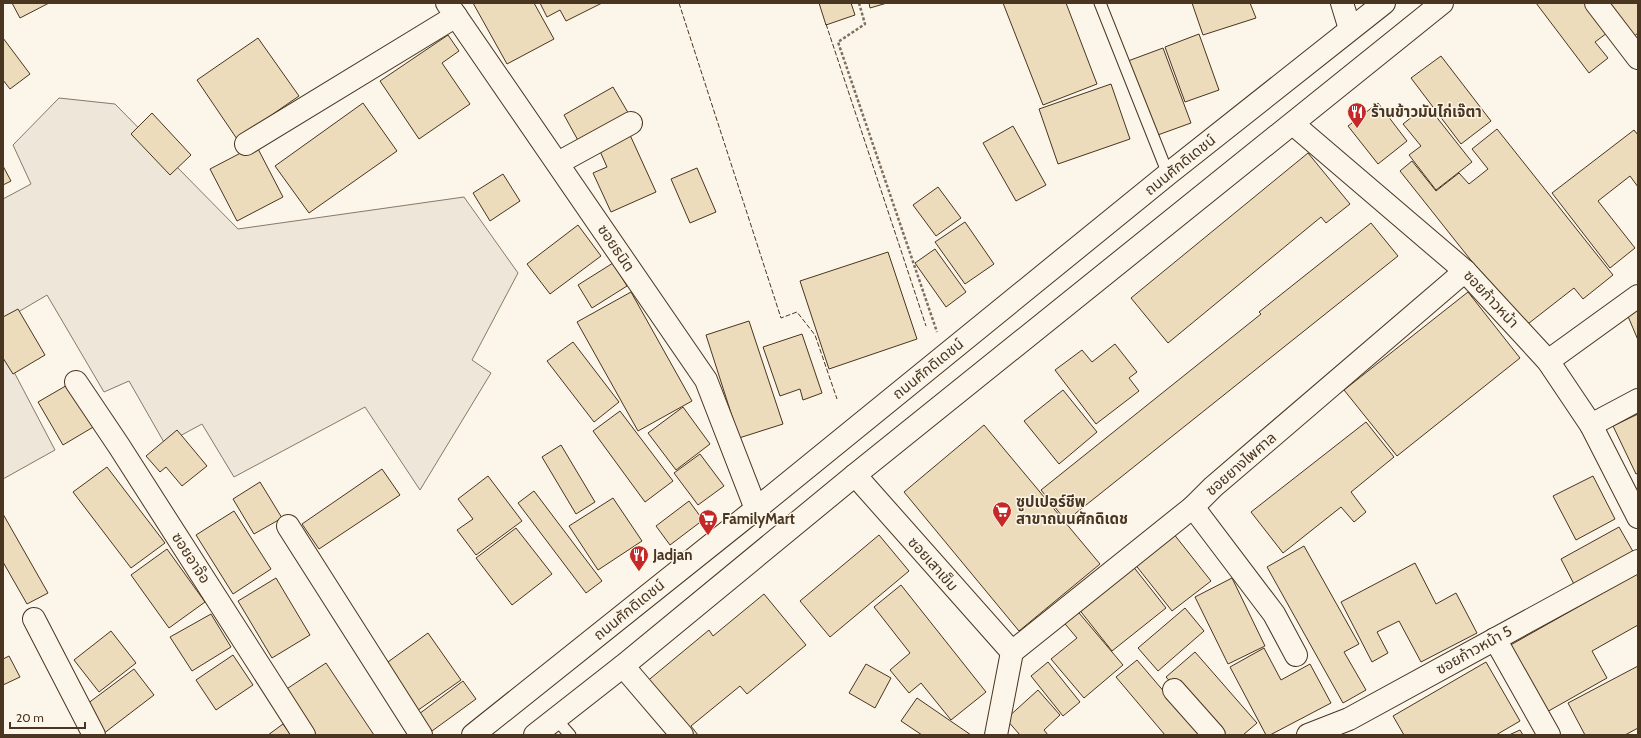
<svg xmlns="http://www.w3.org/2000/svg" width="1641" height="738" font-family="Cabin,'Noto Sans Thai',sans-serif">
  <rect width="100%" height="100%" fill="#fbf6e9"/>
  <!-- green -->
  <g fill="#ede6d9" stroke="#887966">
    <path d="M59 98 115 104 238 229 464 197 518 273 472 360 491 373 420 490 365 407 234 477 202 424 165 444 129 381 104 392 47 295 3 321V199L31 184 13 145Z"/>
    <path d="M3 351 55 450 3 479Z"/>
  </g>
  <!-- building -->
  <g fill="#ecdcbc" stroke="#4a3520">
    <path d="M12 3H49L20 18Z"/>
    <path d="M473 3H534L554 39 507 64Z"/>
    <path d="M540 3H602L566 21 560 10 547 17Z"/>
    <path d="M819 3H851L855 15 826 25Z"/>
    <path d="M869 3H887L870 8Z"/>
    <path d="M1003 3H1066L1097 84 1043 105Z"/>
    <path d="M1192 3H1250L1256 18 1203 35Z"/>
    <path d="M1536 3H1590L1611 30 1595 42 1608 58 1589 73Z"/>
    <path d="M1605 3H1638V33L1632 38Z"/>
    <path d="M1199 34 1219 90 1185 102 1165 47Z"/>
    <path d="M448 35 459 51 442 63 470 104 419 139 380 81Z"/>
    <path d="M3 38 30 74 10 89 3 80Z"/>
    <path d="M258 38 299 96 237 139 197 80Z"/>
    <path d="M1163 48 1191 123 1155 136 1128 61Z"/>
    <path d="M1441 56 1491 121 1461 144 1411 78Z"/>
    <path d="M1111 84 1130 139 1058 164 1039 109Z"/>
    <path d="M613 87 630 116 580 144 564 115Z"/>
    <path d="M363 103 397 151 309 213 275 166Z"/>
    <path d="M1378 103 1407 141 1378 164 1348 126Z"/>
    <path d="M1427 105 1472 162 1436 190 1409 155 1421 146 1403 124Z"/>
    <path d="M152 113 191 155 170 175 131 134Z"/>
    <path d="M1013 126 1046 185 1016 201 983 143Z"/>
    <path d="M1497 129 1613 275 1583 299 1574 288 1524 327 1400 171 1412 161 1436 191 1459 173 1469 184 1488 169 1472 149Z"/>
    <path d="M1634 130 1638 135V187L1630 176 1598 201 1635 248 1610 268 1552 193Z"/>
    <path d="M630 135 656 192 611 212 593 173 607 167 599 149Z"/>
    <path d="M256 145 283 197 237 221 210 169Z"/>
    <path d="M1308 153 1350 204 1326 223 1321 217 1168 343 1131 298Z"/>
    <path d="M3 166 11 181 3 185Z"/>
    <path d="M697 168 716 212 690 223 671 179Z"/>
    <path d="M503 174 520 201 490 221 473 193Z"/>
    <path d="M938 187 961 218 936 236 913 205Z"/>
    <path d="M965 222 994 264 965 284 935 242Z"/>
    <path d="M1371 223 1398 256 1066 521 1041 490 1261 314 1259 312Z"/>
    <path d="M578 225 601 256 550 294 527 264Z"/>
    <path d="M935 249 966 292 946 307 915 263Z"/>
    <path d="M888 252 917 339 829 369 800 281Z"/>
    <path d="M613 263 627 286 592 308 578 285Z"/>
    <path d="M631 292 692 401 638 431 577 322Z"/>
    <path d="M1468 292 1520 358 1397 456 1344 390Z"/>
    <path d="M18 309 45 355 13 374 3 358V317Z"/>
    <path d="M1638 309V340L1627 314Z"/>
    <path d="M749 321 783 424 739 438 706 335Z"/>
    <path d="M802 334 822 393 803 400 800 389 780 396 763 347Z"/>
    <path d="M573 342 619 402 594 422 547 361Z"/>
    <path d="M1115 344 1137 372 1129 378 1139 391 1096 424 1055 370 1082 350 1092 362Z"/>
    <path d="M69 384 95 426 63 445 38 402Z"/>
    <path d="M1063 390 1097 432 1059 464 1024 421Z"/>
    <path d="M683 407 710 444 676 470 648 433Z"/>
    <path d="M620 411 673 481 645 502 593 431Z"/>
    <path d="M1638 414V473L1636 474 1613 426Z"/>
    <path d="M1366 422 1394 457 1351 492 1366 512 1354 522 1341 507 1283 553 1251 512Z"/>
    <path d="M984 425 1100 564 1019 631 904 492Z"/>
    <path d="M177 430 207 466 182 486 166 467 160 472 146 456Z"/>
    <path d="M561 445 595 502 576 514 542 457Z"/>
    <path d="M700 454 724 486 698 505 674 473Z"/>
    <path d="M107 467 165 543 131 568 73 492Z"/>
    <path d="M382 469 400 495 319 549 302 524Z"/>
    <path d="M488 476 522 521 476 555 457 530 473 519 458 499Z"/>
    <path d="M1593 476 1615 519 1576 540 1553 496Z"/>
    <path d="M260 482 282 518 254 534 233 499Z"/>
    <path d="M534 491 602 581 586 593 518 503Z"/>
    <path d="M613 498 642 541 598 570 569 526Z"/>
    <path d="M689 501 703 520 670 545 656 526Z"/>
    <path d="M234 511 271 569 233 594 196 535Z"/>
    <path d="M3 514 48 593 27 604 3 562Z"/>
    <path d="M1619 527 1635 555 1576 588 1561 559Z"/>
    <path d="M516 528 552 574 512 605 476 558Z"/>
    <path d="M1173 533 1211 581 1172 611 1134 563Z"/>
    <path d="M879 535 909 571 830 637 800 601Z"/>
    <path d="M1304 546 1359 644 1344 652 1366 690 1343 703 1267 567Z"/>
    <path d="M167 549 205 602 169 628 131 575Z"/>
    <path d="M1415 563 1436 604 1456 593 1477 633 1421 662 1399 621 1377 632 1388 653 1372 662 1341 602Z"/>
    <path d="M1132 565 1166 608 1112 651 1078 608Z"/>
    <path d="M1638 573V625L1592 651 1607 678 1545 713 1507 647Z"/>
    <path d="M276 578 310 635 272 658 238 601Z"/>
    <path d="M1232 578 1265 646 1228 664 1195 597Z"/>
    <path d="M901 585 986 692 951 720 921 683 909 693 890 670 910 653 874 607Z"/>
    <path d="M764 594 806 645 747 694 740 686 691 726 698 735H688L645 683 709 630 713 636Z"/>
    <path d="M1074 607 1123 665 1084 698 1051 659 1077 638 1060 618Z"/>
    <path d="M1185 608 1204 631 1158 671 1138 648Z"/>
    <path d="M211 614 231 647 192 671 170 637Z"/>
    <path d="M111 631 136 663 99 692 74 660Z"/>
    <path d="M428 633 461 680 414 713 381 667Z"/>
    <path d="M1264 648 1281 680 1310 664 1331 703 1270 735H1266L1230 667Z"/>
    <path d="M1195 652 1257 723 1243 735H1217L1166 677Z"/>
    <path d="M233 655 253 685 216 710 196 680Z"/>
    <path d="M9 656 20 677 3 685V659Z"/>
    <path d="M1137 660 1201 735H1165L1116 677Z"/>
    <path d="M1048 662 1080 702 1063 716 1031 676Z"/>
    <path d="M1486 662 1520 721 1496 735H1404L1393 716Z"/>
    <path d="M326 663 374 735H310L282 692Z"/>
    <path d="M866 664 891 678 875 708 849 693Z"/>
    <path d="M1638 666V728L1625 735H1585L1568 703Z"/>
    <path d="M134 669 154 695 103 734 83 707Z"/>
    <path d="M463 681 476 699 432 731 419 714Z"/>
    <path d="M1038 690 1060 715 1044 730 1048 735H1020L1006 719Z"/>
    <path d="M917 698 971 735H922L901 721Z"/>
    <path d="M283 724 291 735H268Z"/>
    <path d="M1520 730 1523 735H1509Z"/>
  </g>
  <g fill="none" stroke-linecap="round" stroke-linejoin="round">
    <!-- lane casing -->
    <g stroke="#4a3520" stroke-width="13">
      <g id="lane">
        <path d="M1100 3 1168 174"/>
        <path d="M556 719 570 735"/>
      </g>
    </g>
    <!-- street casing -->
    <g stroke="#4a3520" stroke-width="24">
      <g id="street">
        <path d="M447 3 706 380 756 509"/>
        <path d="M1342 3 1350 29"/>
        <path d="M1596 3 1638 58"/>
        <path d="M1293 124 1465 271 1548 361 1591 425 1638 517"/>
        <path d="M246 144 456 16"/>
        <path d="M558 163 631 123"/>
        <path d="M1548 361 1638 296"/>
        <path d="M76 382 119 446 304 735"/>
        <path d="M1591 425 1638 400"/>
        <path d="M855 475 1012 652"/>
        <path d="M1193 507 1274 614 1296 655"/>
        <path d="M288 526 421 735"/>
        <path d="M34 619 94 735"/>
        <path d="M1495 639 1549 735"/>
        <path d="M1012 652 1193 507 1213 487 1465 271"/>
        <path d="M623 666 682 735"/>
        <path d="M1174 690 1214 735"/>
        <path d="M996 735 1012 652"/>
        <path d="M1308 735 1349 719 1638 561"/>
      </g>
    </g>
    <!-- secondary casing -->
    <g stroke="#4a3520" stroke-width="24">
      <g id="secondary">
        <path d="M473 735 756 509 1168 174 1384 3"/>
        <path d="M535 735 623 666 855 475 1442 3"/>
      </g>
    </g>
    <!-- path -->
    <path stroke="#7f6f5c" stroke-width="2.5" stroke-dasharray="3 2" stroke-linecap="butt" d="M859 3 865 24 838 42 937 332"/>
    <!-- lane -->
    <use href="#lane" stroke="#fbf6e9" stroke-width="11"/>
    <!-- street -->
    <use href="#street" stroke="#fbf6e9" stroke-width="22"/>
    <!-- secondary -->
    <use href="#secondary" stroke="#fbf6e9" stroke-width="22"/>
    <!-- fence -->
    <g stroke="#4a3520" stroke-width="1" stroke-dasharray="5 2" stroke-linecap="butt">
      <path d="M679 3 781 318 797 312 815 335 837 399"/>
      <path d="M826 24 926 326"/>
    </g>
  </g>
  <!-- icons -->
  <defs>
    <g id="restaurant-pin" transform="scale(1)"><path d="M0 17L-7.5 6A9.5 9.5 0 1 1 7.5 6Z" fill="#c62828" stroke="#fbf6e9"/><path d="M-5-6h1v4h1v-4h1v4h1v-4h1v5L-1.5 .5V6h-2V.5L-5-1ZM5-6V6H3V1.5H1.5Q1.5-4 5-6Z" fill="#fff"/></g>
    <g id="supermarket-pin" transform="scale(1)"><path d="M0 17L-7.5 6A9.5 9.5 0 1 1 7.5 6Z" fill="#c62828" stroke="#fbf6e9"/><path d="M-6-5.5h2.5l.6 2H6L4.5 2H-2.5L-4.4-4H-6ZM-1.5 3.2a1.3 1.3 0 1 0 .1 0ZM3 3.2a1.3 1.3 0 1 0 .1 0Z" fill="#fff"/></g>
  </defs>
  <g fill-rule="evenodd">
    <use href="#restaurant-pin" x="1357" y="112"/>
    <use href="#supermarket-pin" x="1002" y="511"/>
    <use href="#supermarket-pin" x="708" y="519"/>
    <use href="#restaurant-pin" x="639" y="555"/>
  </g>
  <g text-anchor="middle" stroke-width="3" stroke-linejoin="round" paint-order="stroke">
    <!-- poi labels -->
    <g font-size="15" font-weight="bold" fill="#4a3520" stroke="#fbf6e9" text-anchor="start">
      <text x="1371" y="117">ร้านข้าวมันไก่เจ๊ตา</text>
      <text x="1016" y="507">ซูปเปอร์ชีพ<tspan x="1016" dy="17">สาขาถนนศักดิเดช</tspan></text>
      <text x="722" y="524">FamilyMart</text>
      <text x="653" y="560">Jadjan</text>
    </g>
    <!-- street labels -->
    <g font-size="15" fill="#4a3520" stroke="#fbf6e9">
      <text transform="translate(1180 165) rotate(-39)" y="5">ถนนศักดิเดชน์</text>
      <text transform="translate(616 248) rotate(56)" y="5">ซอยธนิต</text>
      <text transform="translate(1491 299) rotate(47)" y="5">ซอยก้าวหน้า</text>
      <text transform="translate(928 369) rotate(-39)" y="5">ถนนศักดิเดชน์</text>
      <text transform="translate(1241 464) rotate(-41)" y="5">ซอยยางไพศาล</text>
      <text transform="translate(191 558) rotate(57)" y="5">ซอยอาจ๊อ</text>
      <text transform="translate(933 564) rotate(48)" y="5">ซอยเสาเข็ม</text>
      <text transform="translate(629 610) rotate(-39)" y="5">ถนนศักดิเดชน์</text>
      <text transform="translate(1474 650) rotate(-29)" y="5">ซอยก้าวหน้า 5</text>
    </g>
  </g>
  <!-- border -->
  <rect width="1641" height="738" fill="none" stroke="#4a3520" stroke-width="8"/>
  <!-- scale -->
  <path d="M10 722v6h75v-6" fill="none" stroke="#4a3520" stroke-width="2"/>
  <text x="16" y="722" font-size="12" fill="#4a3520" stroke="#fbf6e9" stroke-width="3" paint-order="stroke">20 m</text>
</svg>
